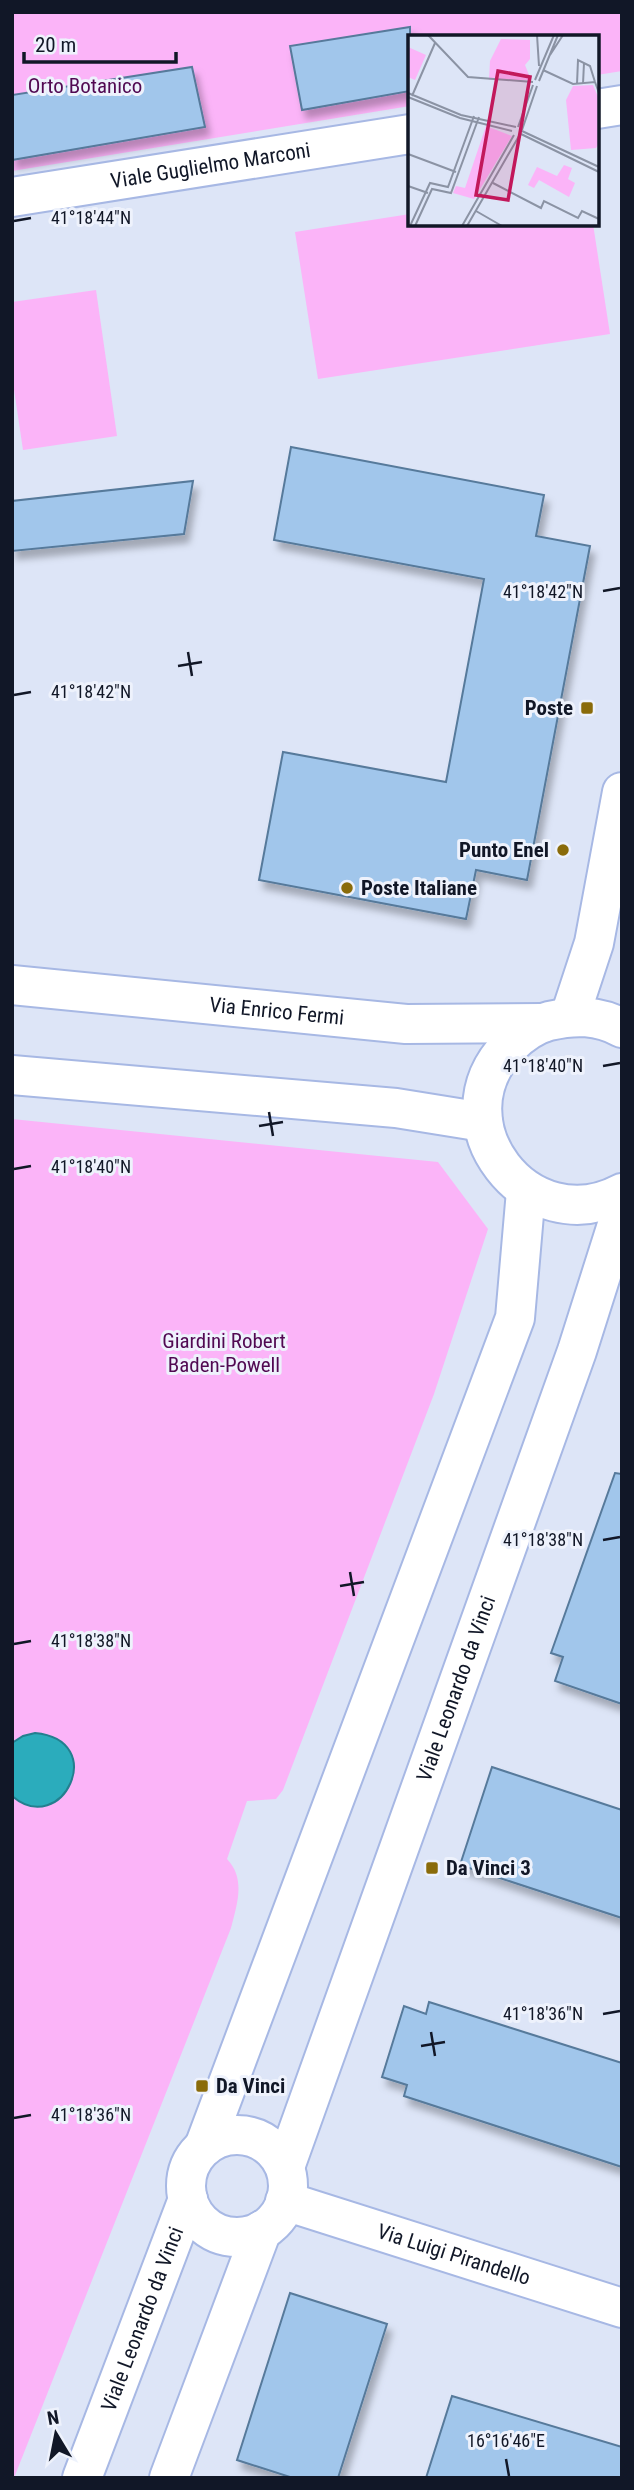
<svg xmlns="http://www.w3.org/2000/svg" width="634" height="2490" font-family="'Roboto Condensed',sans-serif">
  <defs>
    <filter id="shadow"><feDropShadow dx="4.5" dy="8" stdDeviation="3.5" flood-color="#0004"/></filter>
  </defs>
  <rect width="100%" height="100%" fill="#dde5f7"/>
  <!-- green -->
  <g fill="#fbb4f8">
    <path d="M12 12H622V71L597 75V37H410V106L12 171Z"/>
    <path d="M410 214V224H593L610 334 318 379 295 232Z"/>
    <path d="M96 290 117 436 23 450 12 376V302Z"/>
    <path d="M12 1119 438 1162 488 1229 434 1394 283 1790 276 1799 247 1801 227 1859C246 1879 237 1904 231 1928L14 2478Z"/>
  </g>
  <!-- water -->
  <path fill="#2bacbc" stroke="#237f8f" stroke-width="2" d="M35 1733C110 1740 62 1839 12 1796V1743L23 1736Z"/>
  <!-- building -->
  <g fill="#a1c6eb" stroke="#577a9b" stroke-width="2" filter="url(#shadow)">
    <path d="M410 27V91L302 110 290 46Z"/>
    <path d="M192 67 205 127 12 160V95Z"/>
    <path d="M291 447 544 495 536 536 590 546 527 880 476 870 466 919 259 880 283 752 446 782 484 579 274 540Z"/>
    <path d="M193 481 184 534 12 551V501Z"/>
    <path d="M615 1473 622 1474V1704L555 1681 563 1657 551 1653Z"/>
    <path d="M492 1767 622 1810V1918L460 1865Z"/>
    <path d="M429 2002 622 2063V2167L404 2096 407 2085 382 2077 404 2006 426 2014Z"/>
    <path d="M290 2293 387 2324 338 2478H293L237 2460Z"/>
    <path d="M452 2396 622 2447V2478H426Z"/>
  </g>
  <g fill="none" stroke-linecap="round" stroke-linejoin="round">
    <!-- minor casing -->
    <g stroke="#a7b8e4" stroke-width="42">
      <g id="minor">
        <path d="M597 109 622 105"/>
        <path id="s1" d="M12 197 410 134"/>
        <path id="s2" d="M12 985 406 1024 542 1023"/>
        <path d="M570 1016 594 943 622 792"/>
        <path d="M622 1028C598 1015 575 1015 549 1021 534 1025 520 1035 509 1046 435 1122 528 1243 622 1193"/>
        <path d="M12 1075 396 1108 483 1122"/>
        <circle cx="237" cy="2186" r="51"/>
        <path d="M204 2147 515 1318 526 1191"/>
        <path id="s3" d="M285 2167 577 1351 622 1209"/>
        <path id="s4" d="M285 2201 622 2308"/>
        <path id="s5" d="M82 2478 188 2199"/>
        <path d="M169 2478 262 2230"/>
      </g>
    </g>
    <!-- minor -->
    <use href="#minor" stroke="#fff" stroke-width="38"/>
  </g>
  <!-- ticks -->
  <path fill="none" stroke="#111727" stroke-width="2.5" d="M14 221 31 218M603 591 620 588M188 652 192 676M178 666 202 662M14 695 31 692M603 1066 620 1063M269 1112 273 1136M259 1126 283 1122M14 1169 31 1166M603 1540 620 1537M350 1572 354 1596M340 1586 364 1582M14 1644 31 1641M603 2014 620 2011M431 2032 435 2056M421 2046 445 2042M14 2118 31 2115M506 2459 509 2476"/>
  <!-- markers -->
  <g fill="#8a6b0a" stroke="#eef2fc" stroke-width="2.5">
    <rect x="580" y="701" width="14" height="14" rx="3.5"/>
    <circle cx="563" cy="850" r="7"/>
    <circle cx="347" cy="888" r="7"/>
    <rect x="425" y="1861" width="14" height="14" rx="3.5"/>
    <rect x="195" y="2079" width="14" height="14" rx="3.5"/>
  </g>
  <g text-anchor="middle" stroke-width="6" stroke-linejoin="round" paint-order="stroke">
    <!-- park labels -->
    <g font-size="21" fill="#510952" stroke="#eef2fc">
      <text x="85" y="93">Orto Botanico</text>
      <text x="224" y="1348">Giardini Robert<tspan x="224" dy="24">Baden-Powell</tspan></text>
    </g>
    <!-- street labels -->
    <g font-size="21" fill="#111727" stroke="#eef2fc">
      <text dy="7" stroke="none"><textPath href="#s1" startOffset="201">Viale Guglielmo Marconi</textPath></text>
      <text dy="7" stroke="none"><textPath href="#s2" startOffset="266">Via Enrico Fermi</textPath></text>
      <text dy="7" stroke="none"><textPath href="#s3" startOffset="508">Viale Leonardo da Vinci</textPath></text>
      <text dy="7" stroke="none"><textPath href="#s4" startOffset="177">Via Luigi Pirandello</textPath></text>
      <text dy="7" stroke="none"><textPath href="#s5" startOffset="170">Viale Leonardo da Vinci</textPath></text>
    </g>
    <!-- poi labels -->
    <g font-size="21" font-weight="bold" fill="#111727" stroke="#eef2fc" text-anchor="start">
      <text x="573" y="715" text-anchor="end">Poste</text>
      <text x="549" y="857" text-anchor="end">Punto Enel</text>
      <text x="361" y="895">Poste Italiane</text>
      <text x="446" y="1875">Da Vinci 3</text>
      <text x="216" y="2093">Da Vinci</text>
    </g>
  </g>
  <!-- overview -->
  <g transform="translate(408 35)">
    <rect width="191" height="191" fill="#dde5f7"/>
    <path d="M93 4 122 5V24L117 30 123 45H81L82 26ZM0 12 18 20 7 45 0 42ZM185 50 191 64V108L188 113 163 115 158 65 165 51ZM78 91 104 101 66 164 45 158 48 151 57 153ZM156 130 164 133 160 144 167 148 161 162 131 145 126 153 120 150 129 132 149 141Z" fill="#fbb4f8"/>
    <path fill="none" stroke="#8b93a4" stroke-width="2" d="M20 0 60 42 125 47M129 0 131 31M142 20 155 0M135 35 165 49 187 47 191 58M127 45 146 0M131 46 150 0M169 49 170 25 182 31 187 47M175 49 176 28M0 58 53 80 108 92M4 61 27 8M0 62 52 83 104 96M110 92 125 50M114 95 129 51M114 96 191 132M113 99 191 137M0 119 48 137M85 148 133 173 136 166 170 183 174 176 191 184M0 151 20 158M68 176 94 191M2 191 22 148 40 152 66 81M7 191 24 154 43 158 71 82M54 191 106 100M59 191 111 101"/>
    <path fill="#c2185b" fill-opacity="0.15" stroke="#c2185b" stroke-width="3.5" d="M90 36 122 42 100 165 68 160Z"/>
    <rect width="191" height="191" fill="none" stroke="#111727" stroke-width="3.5"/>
  </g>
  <g font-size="18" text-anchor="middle" fill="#111727" stroke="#eef2fc" stroke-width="6" stroke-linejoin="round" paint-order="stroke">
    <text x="91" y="224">41°18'44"N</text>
    <text x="543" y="598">41°18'42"N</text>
    <text x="91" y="698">41°18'42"N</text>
    <text x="543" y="1072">41°18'40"N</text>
    <text x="91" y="1173">41°18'40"N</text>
    <text x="543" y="1546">41°18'38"N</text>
    <text x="91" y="1647">41°18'38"N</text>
    <text x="543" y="2020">41°18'36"N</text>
    <text x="91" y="2121">41°18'36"N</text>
    <text x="506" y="2447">16°16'46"E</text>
  </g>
  <!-- border -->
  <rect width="634" height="2490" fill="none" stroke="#111727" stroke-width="28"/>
  <!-- north arrow -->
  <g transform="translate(56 2434) rotate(350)" stroke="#eef2fc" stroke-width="5" paint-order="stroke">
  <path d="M0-5L12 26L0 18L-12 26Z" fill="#111727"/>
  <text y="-10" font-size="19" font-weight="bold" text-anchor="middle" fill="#111727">N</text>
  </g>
  <!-- scale -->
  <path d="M24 52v10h152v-10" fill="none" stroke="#111727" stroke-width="3.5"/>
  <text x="35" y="52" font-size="21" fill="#111727" stroke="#eef2fc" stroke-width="5" paint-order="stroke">20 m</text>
</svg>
